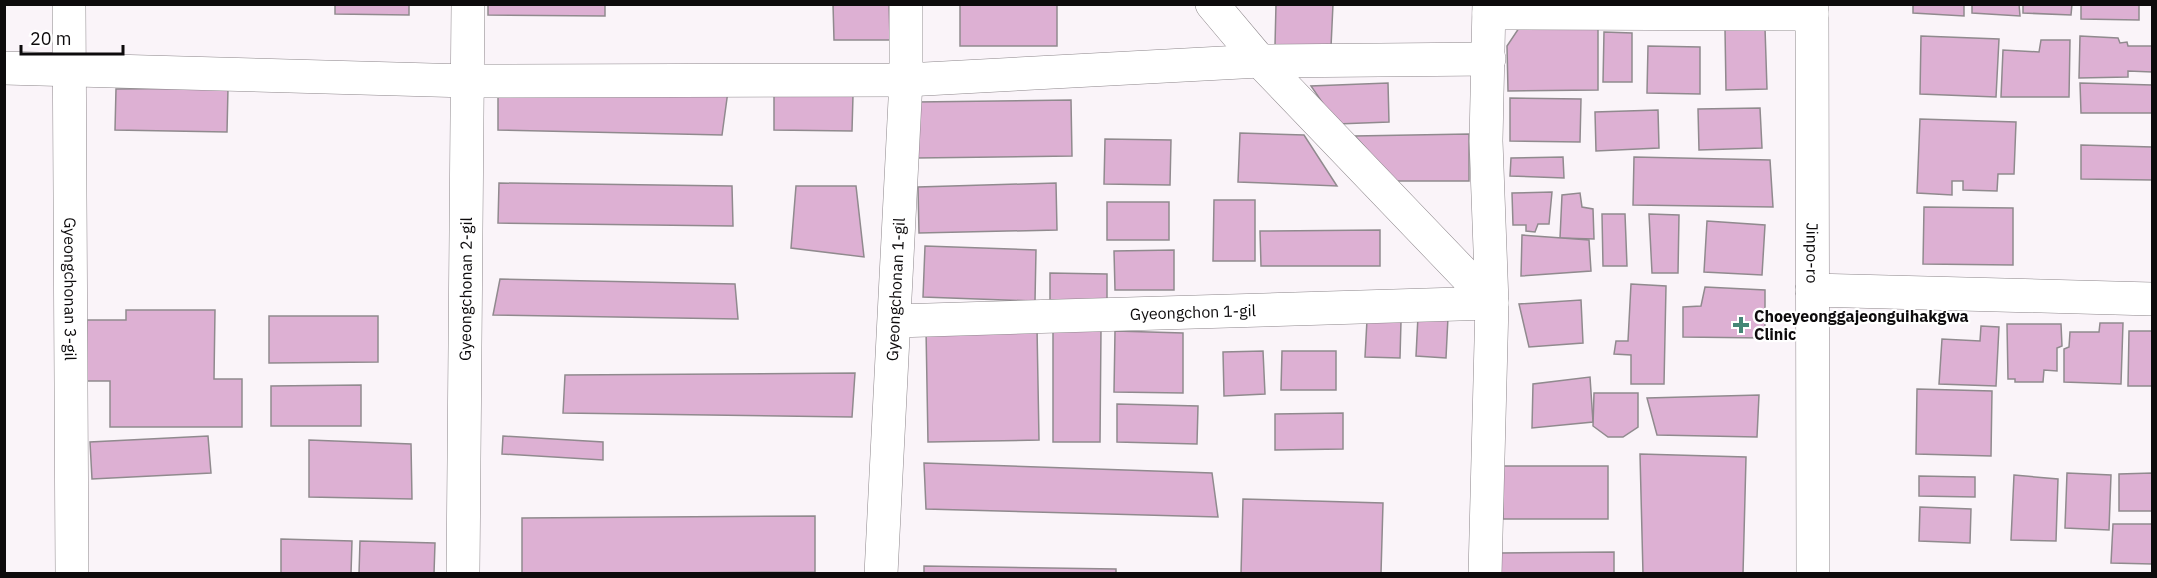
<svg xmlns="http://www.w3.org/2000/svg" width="2157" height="578" font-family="'IBM Plex Sans',sans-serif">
  <rect width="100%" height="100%" fill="#faf4f9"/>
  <!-- building -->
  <g fill="#ddb0d3" stroke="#908a8e" stroke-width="1.5">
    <path d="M335 4H409V15L335 14Z"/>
    <path d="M488 4H605V16L488 15Z"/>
    <path d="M833 4H889L890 40H834Z"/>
    <rect x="960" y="4" width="97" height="42"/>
    <path d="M1276 4H1333L1331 47 1275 46Z"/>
    <path d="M1913 4H1964V16L1913 13Z"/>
    <path d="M1972 4H2019L2020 16 1972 13Z"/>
    <path d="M2023 4H2072L2071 15 2023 13Z"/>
    <path d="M2081 4H2139V20L2081 19Z"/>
    <path d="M1598 24V90L1508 91 1507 46 1521 25Z"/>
    <path d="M1765 28 1767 89 1726 90 1725 29Z"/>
    <path d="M1604 32 1632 33V82H1603Z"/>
    <path d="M1921 36 1999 39 1996 97 1920 94Z"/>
    <path d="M2080 36 2118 38 2120 43 2127 42 2128 46H2152V72L2128 71V77L2079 78Z"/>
    <path d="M2041 40H2070L2069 97H2001L2003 50 2039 52Z"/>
    <path d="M1648 46 1700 47V94L1647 93Z"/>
    <path d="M1388 83 1389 122 1337 124 1311 86Z"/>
    <path d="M2080 83 2152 85V113H2081Z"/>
    <path d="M228 88 227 132 115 130 116 89Z"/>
    <path d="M728 91 722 135 498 130V96Z"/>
    <path d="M774 92 853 95 852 131 774 130Z"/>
    <path d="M1510 98 1581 99 1580 142 1510 141Z"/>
    <path d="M1071 100 1072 156 916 158V102Z"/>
    <path d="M1760 108 1762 148 1699 150 1698 109Z"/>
    <path d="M1658 110 1659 148 1596 151 1595 112Z"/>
    <path d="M1920 119 2016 122 2014 174H1998L1997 191 1963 190V181H1952V195L1917 193Z"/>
    <path d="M1240 133 1304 135 1337 186 1238 182Z"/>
    <path d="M1469 134V181H1395L1355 136Z"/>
    <path d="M1105 139 1171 140 1170 185 1104 184Z"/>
    <path d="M2081 145 2152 147V180L2081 179Z"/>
    <path d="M1563 157 1564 178 1510 176 1511 158Z"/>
    <path d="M1634 157 1770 160 1773 207 1633 205Z"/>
    <path d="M499 183 732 186 733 226 498 223Z"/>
    <path d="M1056 183 1057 230 919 233 918 187Z"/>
    <path d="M796 186H856L864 257 791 248Z"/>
    <path d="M1552 192 1549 224H1538L1535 232 1526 231V225H1513L1512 193Z"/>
    <path d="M1580 193 1582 207 1593 209 1594 239 1560 238 1562 195Z"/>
    <path d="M1214 200H1255V261H1213Z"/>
    <rect x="1107" y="202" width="62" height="38"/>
    <path d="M1924 207 2013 208V265L1923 264Z"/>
    <path d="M1602 214H1625L1627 266H1603Z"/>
    <path d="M1649 214 1679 215 1678 273H1652Z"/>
    <path d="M1707 221 1765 225 1762 275 1704 272Z"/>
    <path d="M1380 230V266H1261L1260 231Z"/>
    <path d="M1522 235 1589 240 1591 271 1521 276Z"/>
    <path d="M925 246 1036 250 1035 301 923 297Z"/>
    <path d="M1174 250V290H1115L1114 251Z"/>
    <path d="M1050 273 1107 274V302L1050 300Z"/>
    <path d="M500 279 735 284 738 319 493 315Z"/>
    <path d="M1631 284 1666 286 1664 384H1631V355L1614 354 1616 341H1628Z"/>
    <path d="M1705 287 1765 290V338L1683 337V307L1701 306Z"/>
    <path d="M1581 300 1583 343 1529 347 1519 304Z"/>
    <path d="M126 310H215L214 379H242V427H110V381H86L87 320H126Z"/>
    <path d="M269 316H378V362L269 363Z"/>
    <path d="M1418 316 1448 317 1446 358 1416 356Z"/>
    <path d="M1367 320 1401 321 1400 358 1365 357Z"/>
    <path d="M2100 323H2123L2121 384 2064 382V349L2069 347 2070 332H2099Z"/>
    <path d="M2007 324H2061L2062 346 2057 348V371L2044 370 2043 382H2015V379H2008Z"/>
    <path d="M1981 326 1999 327 1996 386 1939 384 1942 339 1980 341Z"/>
    <path d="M1037 327 1039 440 928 442 926 329Z"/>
    <path d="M1053 329H1101L1100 442H1053Z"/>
    <path d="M1115 331 1183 333V393L1114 392Z"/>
    <path d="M2129 331H2152V386H2128Z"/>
    <path d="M1263 351 1265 394 1224 396 1223 352Z"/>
    <path d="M1282 351H1336V390H1281Z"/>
    <path d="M855 373 852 417 563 413 565 375Z"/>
    <path d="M1590 377 1593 422 1532 428 1533 384Z"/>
    <path d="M361 385V426H271V386Z"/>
    <path d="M1917 389 1992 391 1991 456 1916 454Z"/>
    <path d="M1594 393H1638V427L1623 437H1608L1593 426Z"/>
    <path d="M1759 395 1757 437 1657 435 1647 398Z"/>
    <path d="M1117 404 1198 406 1197 444 1117 442Z"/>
    <path d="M1343 413V449L1275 450V414Z"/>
    <path d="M208 436 211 473 92 479 90 442Z"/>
    <path d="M503 436 603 442V460L502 454Z"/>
    <path d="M309 440 411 444 412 499 309 497Z"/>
    <path d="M1640 454 1746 457 1743 574H1643Z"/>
    <path d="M924 463 1212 473 1218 517 926 509Z"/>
    <rect x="1503" y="466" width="105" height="53"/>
    <path d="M2067 473 2111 475 2109 530 2065 528Z"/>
    <path d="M2152 473V511H2119V474Z"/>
    <path d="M2014 475 2058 479 2056 541 2011 540Z"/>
    <path d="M1919 476 1975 477V497L1919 496Z"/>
    <path d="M1243 499 1383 503 1381 574H1241Z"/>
    <path d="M1920 507 1971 509 1970 543 1919 541Z"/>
    <path d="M815 516V572L522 574V518Z"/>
    <path d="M2113 524H2152V564L2111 563Z"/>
    <path d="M281 539 352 541 351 574H281Z"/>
    <path d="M360 541 435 543 434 574H359Z"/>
    <path d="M1614 552V574H1500V553Z"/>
    <path d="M924 566 1116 569V574H924Z"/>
  </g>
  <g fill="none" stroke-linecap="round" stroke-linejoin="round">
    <!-- minor casing -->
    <g stroke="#8d878b" stroke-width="34">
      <g id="minor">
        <path id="s1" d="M69 4 72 574"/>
        <path d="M1489 13 1812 14"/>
        <path d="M4 68 468 81 906 80 1260 61 1489 59"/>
        <path d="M1812 290 2152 299"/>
        <path id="s2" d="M895 321 1492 303 1260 61 1212 4"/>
        <path id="s3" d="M463 574 468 4"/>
        <path id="s4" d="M881 574 906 80V4"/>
        <path d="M1485 574 1492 303 1486 141 1489 4"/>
      </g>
    </g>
    <!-- tertiary casing -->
    <g stroke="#8d878b" stroke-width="34">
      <g id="tertiary">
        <path id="s5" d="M1812 4 1813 574"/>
      </g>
    </g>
    <!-- minor -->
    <use href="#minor" stroke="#fff" stroke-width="33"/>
    <!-- tertiary -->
    <use href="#tertiary" stroke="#fff" stroke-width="33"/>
  </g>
  <!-- markers -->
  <path fill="#458676" stroke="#fff" stroke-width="2" d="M1738 316h6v6h6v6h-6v6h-6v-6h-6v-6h6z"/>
  <g text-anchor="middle" stroke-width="4.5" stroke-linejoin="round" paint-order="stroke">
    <!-- street labels -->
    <g font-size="16" fill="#0d0b0c" stroke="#fff">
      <text dy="6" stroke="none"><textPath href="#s5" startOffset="249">Jinpo-ro</textPath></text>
      <text dy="6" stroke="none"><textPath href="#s1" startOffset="285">Gyeongchonan 3-gil</textPath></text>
      <text dy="6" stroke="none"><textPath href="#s3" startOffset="285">Gyeongchonan 2-gil</textPath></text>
      <text dy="6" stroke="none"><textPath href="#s4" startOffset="285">Gyeongchonan 1-gil</textPath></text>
      <text dy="6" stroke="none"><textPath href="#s2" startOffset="298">Gyeongchon 1-gil</textPath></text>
    </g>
    <!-- poi labels -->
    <g font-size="16" font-weight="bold" fill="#0d0b0c" stroke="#fff" text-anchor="start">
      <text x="1754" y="322">Choeyeonggajeonguihakgwa<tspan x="1754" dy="18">Clinic</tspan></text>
    </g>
  </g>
  <!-- border -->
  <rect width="2157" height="578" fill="none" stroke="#0d0b0c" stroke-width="12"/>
  <!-- scale -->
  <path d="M21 45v9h102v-9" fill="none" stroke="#0d0b0c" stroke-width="3"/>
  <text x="30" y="45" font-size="18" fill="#0d0b0c" stroke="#ffffff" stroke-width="4.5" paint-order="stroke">20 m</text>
</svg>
